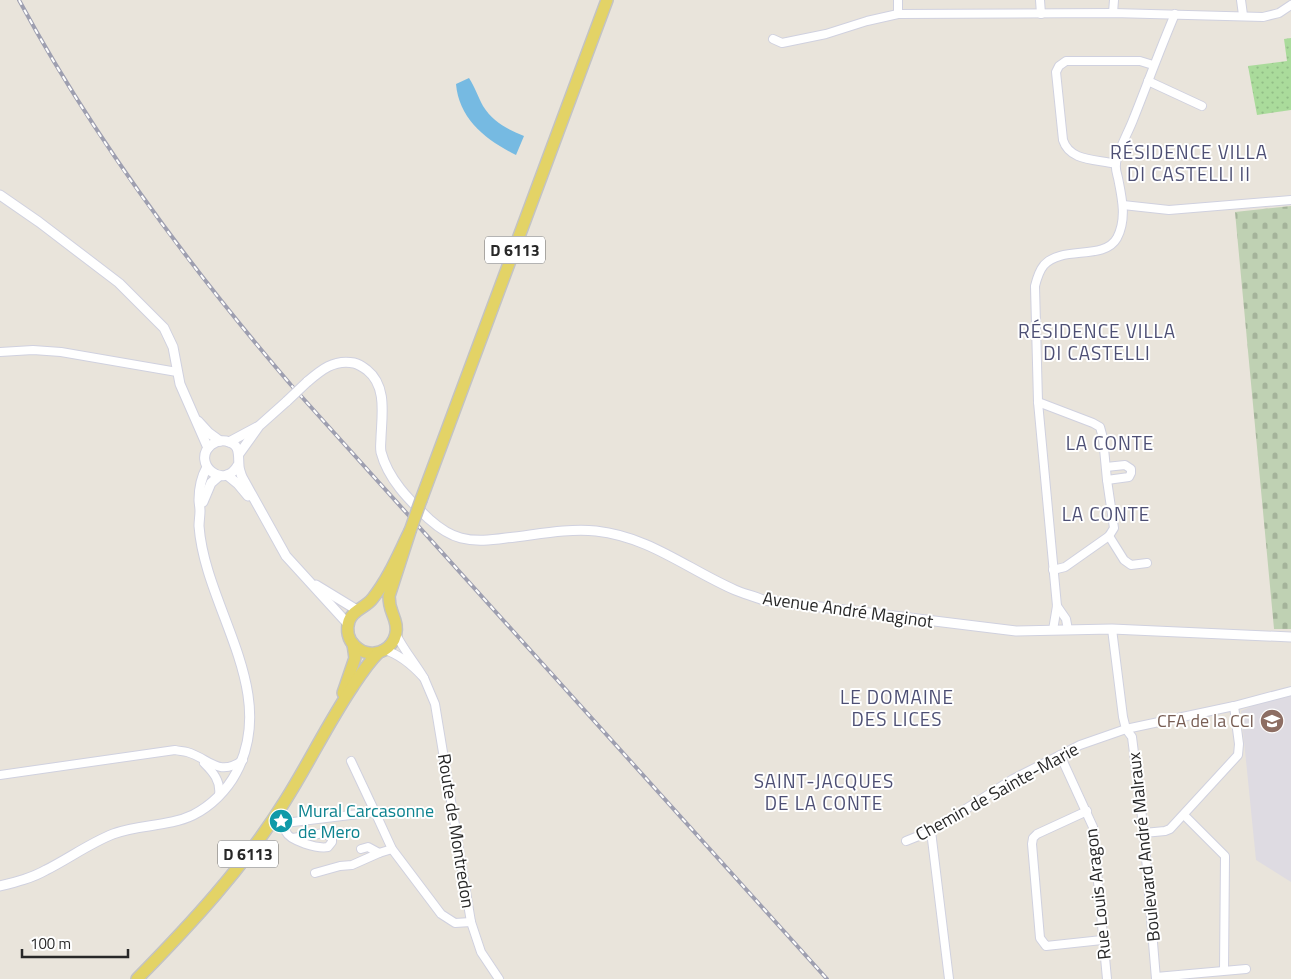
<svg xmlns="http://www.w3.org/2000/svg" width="1291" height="979" font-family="'Titillium Web',sans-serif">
  <defs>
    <pattern id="cemetery-stones" width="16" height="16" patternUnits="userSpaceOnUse" patternTransform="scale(1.25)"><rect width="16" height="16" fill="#bfd1b3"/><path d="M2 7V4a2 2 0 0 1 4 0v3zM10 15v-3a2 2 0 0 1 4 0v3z" fill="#a4b39a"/></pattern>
    <pattern id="park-dots" width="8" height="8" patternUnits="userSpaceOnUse" patternTransform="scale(1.25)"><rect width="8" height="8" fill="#aadb9b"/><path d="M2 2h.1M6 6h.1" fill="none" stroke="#92bc86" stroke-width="1.8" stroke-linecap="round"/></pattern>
  </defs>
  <rect width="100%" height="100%" fill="#e9e4db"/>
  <!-- industrial -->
  <path fill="#dedbe2" d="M1291 696V882L1256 860 1241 711 1257 704Z"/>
  <!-- cemetery -->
  <path fill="url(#cemetery-stones)" d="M1291 206V629H1274L1235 212Z"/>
  <!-- park -->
  <path fill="url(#park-dots)" d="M1291 38V110L1257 115 1248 66 1287 61 1284 39Z"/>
  <!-- water -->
  <path fill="#76bae2" d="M469 78C475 87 478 97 483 106 493 122 507 129 524 136L516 155C486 140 459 119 456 84Z"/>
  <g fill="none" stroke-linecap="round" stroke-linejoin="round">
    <!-- minor casing -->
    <g stroke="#d0d1df" stroke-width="10">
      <g id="minor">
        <path d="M1040 0 1041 14"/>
        <path d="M1241 0 1243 15"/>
        <path d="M1113 13 1114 0"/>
        <path d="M898 14V0"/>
        <path d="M773 39 782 43 826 34 867 21 898 14 1113 13 1263 17 1279 13 1291 5"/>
        <path d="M1148 81 1202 106"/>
        <path d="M1116 164C1097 159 1070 162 1063 140L1056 72 1059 66 1066 61H1140L1153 65"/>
        <path d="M1123 205 1169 210 1291 200"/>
        <path d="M0 352 33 350 61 352 177 372"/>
        <path d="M1038 402 1093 423 1100 427 1103 438 1107 480 1114 528 1109 536 1065 567 1053 570"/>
        <path d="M1106 467 1125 465 1131 469V473L1129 477 1107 480"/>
        <path d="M1109 536 1124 560 1131 565 1147 563"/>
        <path d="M1057 606 1066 619 1068 630"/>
        <path d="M1112 629 1123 717 1126 729 1132 737 1144 833 1156 979"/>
        <path d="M1053 630 1057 606 1038 402 1035 286C1037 278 1039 271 1044 265 1062 245 1104 261 1117 238 1127 219 1122 198 1118 178 1117 174 1115 168 1116 163 1118 150 1128 133 1133 120 1147 85 1160 49 1175 14"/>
        <path d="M384 650C400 654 413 666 424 678 415 663 403 649 396 634"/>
        <path d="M424 678 435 704 471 922 481 952 499 979"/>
        <path d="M1060 755 1093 827 1107 979"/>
        <path d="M351 761 375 812"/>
        <path d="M204 763C213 772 221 781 219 795"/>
        <path d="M0 775 175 750C179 751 183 751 187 752 209 758 218 778 243 760"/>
        <path d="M1087 811 1037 834 1033 838 1032 844 1040 938 1046 946 1102 940"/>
        <path d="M1184 815 1225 856 1224 970"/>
        <path d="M931 831 949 979"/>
        <path d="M1144 833 1165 831 1170 829 1238 755 1239 744 1234 706"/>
        <path d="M293 838 324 833 332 838V842L328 847C318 849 290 841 286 832 285 829 285 826 285 823L375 812 392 849 441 914 455 923 471 922"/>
        <path d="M906 841 931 831 1013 779 1080 745 1126 729 1234 706 1291 691"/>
        <path d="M361 849 368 847 379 853 392 849"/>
        <path d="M315 873 340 866 352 865 379 853"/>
        <path d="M1156 977 1246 969"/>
      </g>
    </g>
    <!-- tertiary casing -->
    <g stroke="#d0d1df" stroke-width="11">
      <g id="tertiary">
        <path d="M0 195 39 222 119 283 164 328 173 347 180 384 208 448"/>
        <path d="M307 382C321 370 334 359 354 363 359 364 363 367 367 370 387 386 382 414 381 437 381 442 380 447 381 452 388 479 409 500 429 519 438 527 449 535 461 538 476 542 491 540 506 538 535 535 567 528 596 531 650 537 687 569 735 590 744 594 754 596 763 600L1016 631 1112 629 1291 637"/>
        <path d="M198 421 209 433 220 441"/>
        <path d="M229 442 257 427"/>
        <path d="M239 454 259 426 287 401"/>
        <path d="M238 465C223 492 191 462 211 445 215 442 220 440 226 441 241 444 238 455 239 466 239 469 241 474 242 477L286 556 348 624"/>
        <path d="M227 475 238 484 248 496"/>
        <path d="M203 502 211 483 219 476"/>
        <path d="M316 585 357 610"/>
        <path d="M0 886C16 882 32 878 46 870 68 859 90 843 113 834 139 824 168 827 193 815 211 806 227 790 236 773 280 691 205 608 199 526 199 521 200 516 200 511 200 507 199 503 199 500 199 489 202 476 207 467"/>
      </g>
    </g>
    <!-- primary casing -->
    <g stroke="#c3c3c3" stroke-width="14">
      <g id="primary">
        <path d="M421 500 607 0"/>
        <path d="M410 531 389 596C389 611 394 613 396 625 398 639 389 651 375 653 368 654 360 651 355 646 348 640 346 630 349 621 353 609 366 608 373 598 389 578 399 553 410 531Z"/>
        <path d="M343 693 355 658 353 644"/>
        <path d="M137 979C191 924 244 867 285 801 309 763 328 723 353 686 361 674 368 663 378 653"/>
      </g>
    </g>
    <!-- minor -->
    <use href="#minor" stroke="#fff" stroke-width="8"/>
    <!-- tertiary -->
    <use href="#tertiary" stroke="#fff" stroke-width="9"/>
    <!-- primary -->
    <use href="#primary" stroke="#e3d366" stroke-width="11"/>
    <!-- rail casing -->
    <g stroke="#9e9fb0" stroke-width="4">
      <path id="rail" d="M19 0C94 139 188 265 291 385L827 979"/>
    </g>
    <!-- rail -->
    <use href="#rail" stroke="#fff" stroke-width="2" stroke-dasharray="5.5" stroke-linecap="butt"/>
    <!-- tertiary-bridge casing -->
    <g stroke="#d0d1df" stroke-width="11" stroke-linecap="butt">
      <path id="tertiary-bridge" d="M287 401 307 382"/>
    </g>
    <!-- primary-bridge casing -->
    <g stroke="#c3c3c3" stroke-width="14" stroke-linecap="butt">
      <path id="primary-bridge" d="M410 531 421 500"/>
    </g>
    <!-- tertiary-bridge -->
    <use href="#tertiary-bridge" stroke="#fff" stroke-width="9"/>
    <!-- primary-bridge -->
    <use href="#primary-bridge" stroke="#e3d366" stroke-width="11"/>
  </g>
  <!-- icons -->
  <defs>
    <g id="university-disc" transform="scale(1.25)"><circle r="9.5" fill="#8d6e63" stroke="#fff"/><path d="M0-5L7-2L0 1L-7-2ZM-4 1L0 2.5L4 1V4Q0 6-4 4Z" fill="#fff"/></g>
    <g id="sight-disc" transform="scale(1.25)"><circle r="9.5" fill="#0f9aa8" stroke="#fff"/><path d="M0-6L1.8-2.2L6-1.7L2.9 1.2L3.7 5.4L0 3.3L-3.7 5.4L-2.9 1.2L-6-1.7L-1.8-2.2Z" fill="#fff"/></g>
  </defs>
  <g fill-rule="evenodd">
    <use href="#university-disc" x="1272" y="721"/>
    <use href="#sight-disc" x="281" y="821"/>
  </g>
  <g text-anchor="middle" stroke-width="4" stroke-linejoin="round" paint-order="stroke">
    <!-- shield labels -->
    <g fill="#fff" stroke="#686868" stroke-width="1">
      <rect x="485" y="236.5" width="60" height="27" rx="4"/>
      <rect x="218" y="840.5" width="60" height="27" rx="4"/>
    </g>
    <g font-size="16" font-weight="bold" fill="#282828">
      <text x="515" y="256">D 6113</text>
      <text x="248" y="860">D 6113</text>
    </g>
    <!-- street labels -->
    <g font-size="18" fill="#282828" stroke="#fff">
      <text transform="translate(848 610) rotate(8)" y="6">Avenue André Maginot</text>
      <text transform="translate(997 792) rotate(-29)" y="6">Chemin de Sainte-Marie</text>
      <text transform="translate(456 831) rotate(81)" y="6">Route de Montredon</text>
      <text transform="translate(1144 847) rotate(-96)" y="6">Boulevard André Malraux</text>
      <text transform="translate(1098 894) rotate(-96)" y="6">Rue Louis Aragon</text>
    </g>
    <!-- education labels -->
    <g font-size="18" fill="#785e54" stroke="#fff" text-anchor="end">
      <text x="1254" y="727">CFA de la CCI</text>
    </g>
    <!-- culture labels -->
    <g font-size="18" fill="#0d838f" stroke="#fff" text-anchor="start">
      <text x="298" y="817">Mural Carcasonne<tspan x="298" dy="21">de Mero</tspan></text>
    </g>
    <!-- neighbourhood labels -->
    <g font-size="19" letter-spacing="1" fill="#4d4f74" stroke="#fff">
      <text x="1189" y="159">RÉSIDENCE VILLA<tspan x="1189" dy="22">DI CASTELLI II</tspan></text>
      <text x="1097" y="338">RÉSIDENCE VILLA<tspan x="1097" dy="22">DI CASTELLI</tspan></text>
      <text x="1110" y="450">LA CONTE</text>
      <text x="1106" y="521">LA CONTE</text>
      <text x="897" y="704">LE DOMAINE<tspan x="897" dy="22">DES LICES</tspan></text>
      <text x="824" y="788">SAINT-JACQUES<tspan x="824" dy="22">DE LA CONTE</tspan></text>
    </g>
  </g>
  <!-- scale -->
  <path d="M22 949v8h106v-8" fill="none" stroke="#282828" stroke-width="2.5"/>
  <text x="30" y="949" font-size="15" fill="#282828" stroke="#ffffff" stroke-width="4" paint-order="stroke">100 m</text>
</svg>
